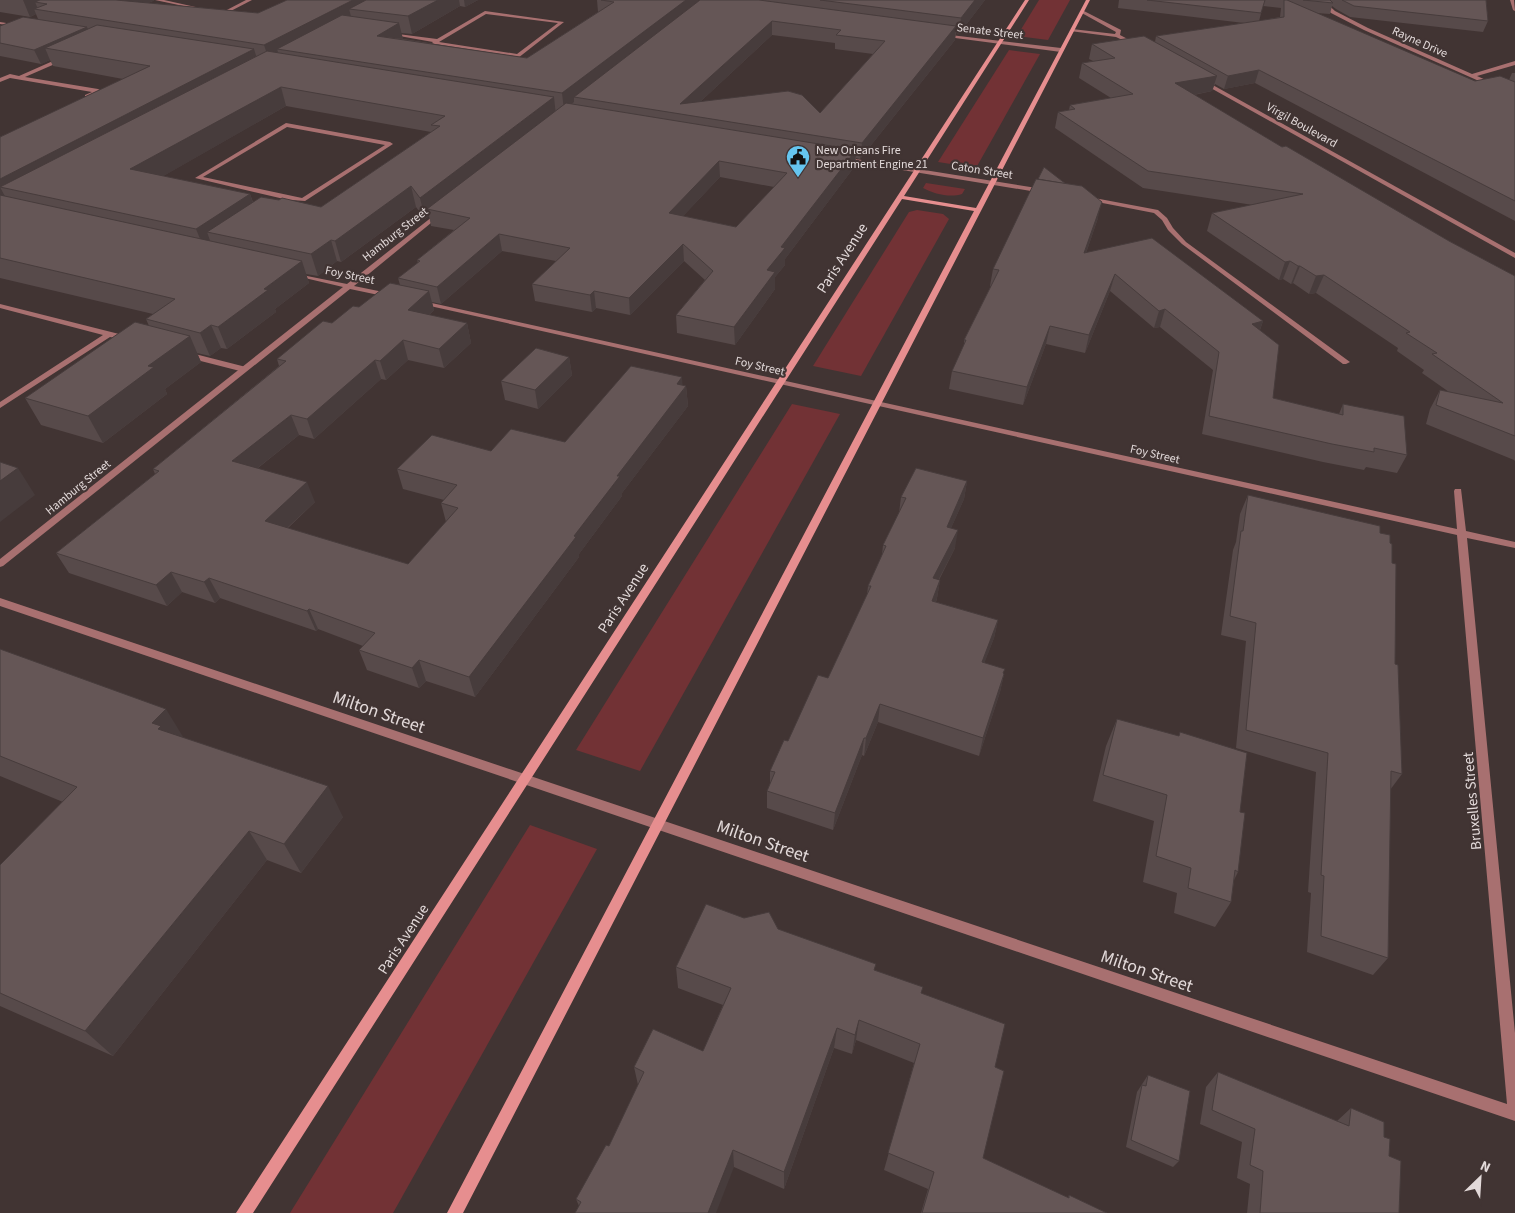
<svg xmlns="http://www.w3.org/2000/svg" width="1515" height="1213" font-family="'Source Sans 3',sans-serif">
  <rect width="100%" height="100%" fill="#413433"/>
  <!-- green -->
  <g fill="#723235">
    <path d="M1039 0H1070L1048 40 1017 36Z"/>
    <path d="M1009 50 1040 54 976 168 938 162Z"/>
    <path d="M926 183 965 189 962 194C950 198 934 194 923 188Z"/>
    <path d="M917 210 943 214 949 219 861 376 813 366 909 212Z"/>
    <path d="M792 404 840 414 640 771 576 750Z"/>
    <path d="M530 825 597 849 393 1213H290Z"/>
  </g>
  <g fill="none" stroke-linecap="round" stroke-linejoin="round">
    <!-- lane -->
    <g fill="#a87070" fill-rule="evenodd">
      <path d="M155 0H164L209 10 207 11Z"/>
      <path d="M246 0H252L225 14 221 13Z"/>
      <path d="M485 11 564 22 518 58 434 44 432 43 433 42 388 34 390 33 437 39ZM486 14 558 23 517 54 439 42Z"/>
      <path d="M62 57 64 60 25 77 98 89 100 90V92L87 98 85 97V95L92 92 10 78 0 82V78L10 74 19 76Z"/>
      <path d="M286 123 390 142 393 144 305 201 291 200 277 208 275 207V205L284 199 195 178ZM287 127 385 145 302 198 203 177Z"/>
      <path d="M0 304 131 337 132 339 128 341 110 337 0 408V402L103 335 0 308Z"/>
      <path d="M185 353H191L246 367 247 369 246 371H240L185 357Z"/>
    </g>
    <!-- street -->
    <g fill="#a87070" fill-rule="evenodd">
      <path d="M1318 0H1323L1335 11 1368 28 1472 74 1515 61V65L1477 76 1515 93V97L1364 30 1331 13Z"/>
      <path d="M1510 0H1514L1515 11 1513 10Z"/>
      <path d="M1082 10 1121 30 1120 35 1139 45 1135 46 1116 37 1070 31 1072 29 1115 34 1116 32 1080 12Z"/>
      <path d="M0 22 19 25 21 26 19 27 0 24Z"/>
      <path d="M942 34 1061 48 1064 50 1061 52 940 36Z"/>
      <path d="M1202 79 1515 253V258L1200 82 1199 81Z"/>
      <path d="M843 157 1043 189 1046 191 1043 193 841 160V158Z"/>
      <path d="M1089 197 1158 210 1167 218 1173 228 1186 242 1350 362 1346 364H1343L1182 244 1168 230 1162 220 1154 213 1087 200 1086 199Z"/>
      <path d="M437 213 442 214 354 286 393 294V298L350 289 3 566 0 567V559L343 287 292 275V273L347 284Z"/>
      <path d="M418 300 1457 529 1454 491 1455 489H1461L1466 531 1515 542V548L1467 538 1515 1033V1121L0 606V598L1507 1104 1457 535 421 304 417 302Z"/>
    </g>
    <!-- secondary -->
    <path fill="#e68e8f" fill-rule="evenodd" d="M1025 0H1029L904 196 976 208 1086 0H1090L463 1213H447L974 211 902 199 253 1213H236Z"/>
  </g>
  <!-- wall -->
  <g fill="#574a4a" fill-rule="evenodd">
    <path d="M0 0H154L153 1 148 3 258 13 287 0H478L465 7 460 6 412 34 401 33 403 39 527 58 598 12 597 0H698V1L700 0H985L959 34 956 33 955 40 860 159 856 158 855 166 785 259V265L775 277V289L735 345 677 333 676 315 705 280 684 261 630 315 596 308 592 312 535 301 532 284 556 261 502 251 441 304 432 302 434 310 429 315 467 323 471 343 444 368 408 360 386 380 381 379 314 439 299 435 258 468 315 502 288 528 408 564 446 522 441 503 444 500 403 489 397 469 491 451 565 442 682 385 686 386 688 406 622 493V496L579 554V557L475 697 426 681 419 688 367 670 359 650 363 646 318 629 316 631 220 598 215 603 182 592 167 606 69 573 56 553 155 474 153 469 279 366 277 359 332 323 400 285 398 278 418 263 417 260 454 230 431 226 429 216 425 219 416 207 341 262 337 261 318 276 306 274 309 283 275 309 276 312 227 349 221 348 210 356 197 353 201 362 165 389 167 394 103 443 41 425 25 398 149 326 146 319 153 314 0 278V137L123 79 53 66 50 60 41 64 0 56V26L38 19 36 14 30 17 0 12ZM772 35 835 43V49L873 54 820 113 700 102ZM286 106 431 132 321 207 279 200 253 202 250 194 163 176ZM720 177 774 187 736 227 683 216Z"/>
    <path d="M1119 0H1486L1488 21 1483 32 1350 17 1336 9 1332 6 1330 14 1316 13 1475 81 1509 80 1512 73H1515V221L1255 83 1224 89 1215 84 1212 91 1194 95 1282 147 1449 241 1515 276V461L1514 460 1426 424 1430 409 1440 390 1449 392 1422 373 1424 370 1397 351 1398 348 1316 293 1309 294 1293 283 1291 284 1283 279 1279 280 1207 231 1212 213 1253 205 1143 188 1055 128 1058 112 1069 110 1070 105 1111 98 1079 78 1082 63 1093 61 1089 59 1092 44 1155 42 1156 36 1244 23 1118 8ZM1263 6 1281 8 1280 17 1259 21Z"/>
    <path d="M1098 218 1086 253 1263 321 1260 330 1273 398 1339 414 1343 404 1407 455 1397 473 1366 467 1364 470 1323 462 1202 434 1213 370 1160 327 1154 328 1110 291 1085 353 1046 344 1023 405 949 389 952 371 964 346V340L991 286H990L993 269Z"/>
    <path d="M569 357 572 375 538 409 505 400 501 381Z"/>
    <path d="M967 481 964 499 951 528 955 548 939 580H940L937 598 936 602 998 620 994 638 984 663 1004 674 1000 692 979 756 878 722 864 756 862 755 833 830 767 808V791L770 785V771L788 741 828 678 867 595 868 586 882 555 883 545 899 513 901 497Z"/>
    <path d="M1248 495 1380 533 1390 543 1392 563 1395 664 1402 774 1390 790 1388 958 1373 975 1307 952 1311 893 1308 892 1316 772 1236 748 1246 641 1221 635 1233 550 1236 542 1240 514Z"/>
    <path d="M0 649 184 738 343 817 301 873 267 860 113 1056 0 1006V865L63 802 0 776Z"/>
    <path d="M1117 719 1240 812 1238 872 1234 880 1231 902 1215 927 1174 913 1177 893 1143 882 1154 821 1093 801 1106 746Z"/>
    <path d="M744 918 778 929 875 970 921 993 995 1067 983 1158 1068 1198 1069 1195 1107 1213H921L928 1189 884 1170 914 1063 856 1040 852 1054 834 1048 784 1189 734 1167 579 1206 576 1199 609 1146 638 1085 634 1067 703 1051 723 1005 678 988 676 967Z"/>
    <path d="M1218 1072 1337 1121 1351 1108 1384 1137 1389 1156 1399 1213H1247L1250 1184 1237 1178 1242 1142 1200 1124 1206 1087Z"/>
    <path d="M1148 1075 1179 1161 1173 1167 1126 1147 1137 1092Z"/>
  </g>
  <!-- shaded-wall -->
  <g fill="#473c3c">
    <path d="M23 0H73L47 4 35 2 38 9H34L36 14 30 17Z"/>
    <path d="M109 0H154L153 1 115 16Z"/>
    <path d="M353 0H390L349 9 352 20 277 49 280 58 270 63 264 45Z"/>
    <path d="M438 0H459L460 6 412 34 408 16Z"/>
    <path d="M464 0H478L465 7Z"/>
    <path d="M686 0H698L699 6 574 97V102L564 110 562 93Z"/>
    <path d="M975 0H985L959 34 961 18Z"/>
    <path d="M772 21V35L686 115 680 104Z"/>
    <path d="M399 23 403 39 377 36Z"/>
    <path d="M956 26 955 40 860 159 862 143Z"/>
    <path d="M87 27 93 41 45 48 50 60 41 64 34 50Z"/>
    <path d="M254 49 260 68 0 187 8 202 0 206V179Z"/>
    <path d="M1259 70 1255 83 1224 89 1228 76Z"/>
    <path d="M1217 76 1212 91 1171 99 1175 83Z"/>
    <path d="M281 87 286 106 139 190 130 169Z"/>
    <path d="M554 97 556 116 427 209 429 216 425 219 420 198Z"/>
    <path d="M856 150 855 166 785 259V265L775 277V289L735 345 734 327 781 247Z"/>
    <path d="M719 161 720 177 670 230 669 213Z"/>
    <path d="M411 186 416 207 341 262 335 241Z"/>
    <path d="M250 194 257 215 207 232 212 246 205 251 196 229Z"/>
    <path d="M1102 202 1098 218 1080 270 1084 253Z"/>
    <path d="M499 234 502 251 441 304 437 287Z"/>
    <path d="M331 240 337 261 318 276 311 254Z"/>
    <path d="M683 244 684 261 630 315 629 298Z"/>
    <path d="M302 261 309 283 275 309 276 312 227 349 218 327 264 289Z"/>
    <path d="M1290 261 1283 279 1279 280 1285 262Z"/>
    <path d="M1298 266H1300L1293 283 1291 284Z"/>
    <path d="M1115 274 1110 291 1085 353 1089 335Z"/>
    <path d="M1324 275 1316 293 1309 294 1316 276Z"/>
    <path d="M429 291 434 310 413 329 408 310Z"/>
    <path d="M594 291 596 308 592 312 590 295Z"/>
    <path d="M1165 309 1160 327 1154 328 1159 311Z"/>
    <path d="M1263 321 1257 338 1252 324Z"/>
    <path d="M467 323 471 343 444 368 439 349Z"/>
    <path d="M211 325 221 348 210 356 200 333Z"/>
    <path d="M1050 326 1046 344 1023 405 1027 387Z"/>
    <path d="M190 336 201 362 165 389 167 394 103 443 88 416 148 366Z"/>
    <path d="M403 340 408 360 386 380 380 361Z"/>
    <path d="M569 357 572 375 538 409 535 390Z"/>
    <path d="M375 360 381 379 314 439 307 419Z"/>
    <path d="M682 377 683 391 686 386 688 406 622 493V496L579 554V557L475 697 469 677 574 536 617 476 677 384Z"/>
    <path d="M291 415 299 435 241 481 232 461Z"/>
    <path d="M18 468 35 495 0 522V481Z"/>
    <path d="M967 481 964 499 944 544 947 527Z"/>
    <path d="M307 482 315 502 273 541 265 521Z"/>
    <path d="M958 530 955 548 930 596 933 578Z"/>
    <path d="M171 572 182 592 167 606 156 585Z"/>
    <path d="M209 578 220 598 215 603 204 582Z"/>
    <path d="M940 580 937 598 929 619 932 601Z"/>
    <path d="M309 609 318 629 316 631 307 611Z"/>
    <path d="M998 620 994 638 978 680 982 662Z"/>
    <path d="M419 660 426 681 419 688 412 668Z"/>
    <path d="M1004 674 1000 692 979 756 983 738Z"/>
    <path d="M880 704 878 722 864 756 866 738Z"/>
    <path d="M166 709 185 740 176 750 152 723Z"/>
    <path d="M864 738 862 755 833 830 835 813Z"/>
    <path d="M328 786 343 817 301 873 284 844Z"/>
    <path d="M249 831 267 860 113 1056 85 1031Z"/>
    <path d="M859 1020 856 1040 852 1054 855 1035Z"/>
    <path d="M837 1028 834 1048 784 1189V1172Z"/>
    <path d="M733 1150 734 1167 716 1213H708Z"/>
  </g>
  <!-- building -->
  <g fill="#655656" stroke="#473c3c" fill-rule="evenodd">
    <path d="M40 0H116L258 13 287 0H353L264 45 34 9 47 4 35 2Z"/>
    <path d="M366 0H438L408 16 349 9Z"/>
    <path d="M601 0H686L562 93 277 49 342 15 399 23 377 36 527 58 614 2Z"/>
    <path d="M700 0H759L956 26 862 143 574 97ZM772 21 841 30 836 35 885 41 820 113 802 95 788 91 680 104Z"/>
    <path d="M820 0H975L961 18Z"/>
    <path d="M1147 0H1265L1261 13Z"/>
    <path d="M1284 0H1287L1475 81 1500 76 1515 82V201L1259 70 1228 76 1156 36 1284 17Z"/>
    <path d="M1303 0H1330L1333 3Z"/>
    <path d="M1342 0H1486L1488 21 1354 6Z"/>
    <path d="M23 17 87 27 34 50 0 43V26Z"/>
    <path d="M97 25 254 49 0 179V137L150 66 45 48Z"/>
    <path d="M1144 36 1217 76 1175 83 1282 147 1286 146 1449 241 1515 276V436L1436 405 1440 390 1503 403 1432 354 1437 353 1406 333 1410 332 1324 275 1316 276 1300 266H1298L1290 261 1285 262 1212 213 1303 194 1148 171 1058 112 1075 109 1070 105 1133 94 1082 63 1115 58 1092 44Z"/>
    <path d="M267 51 554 97 420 198 411 186 335 241 331 240 311 254 207 232 261 197 279 200 282 198 321 207 440 126 431 125 445 116 281 87 130 169 250 194 196 229 0 187Z"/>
    <path d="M566 103 856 150 781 247 785 248 767 270 775 272 734 327 676 315 713 271 683 244 629 298 594 291 590 295 532 284 570 248 499 234 437 287 398 278 420 261 417 260 470 218 427 209ZM719 161 787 173 736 227 669 213Z"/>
    <path d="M1044 167 1066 184 1038 179Z"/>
    <path d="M1036 179 1082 186 1102 202 1084 253 1152 238 1263 321 1252 324 1279 345 1273 398 1343 415V404L1404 416 1407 455 1374 448V452L1332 444 1209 416 1219 352 1165 309 1159 311 1115 274 1089 335 1050 326 1027 387 952 371 966 340H964L999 270 993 269Z"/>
    <path d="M0 195 302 261 264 289 268 290 218 327 211 325 200 333 146 319 175 299 0 258Z"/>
    <path d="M390 283 429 291 408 310 467 323 439 349 403 340 380 361 375 360 307 419 291 415 232 461 307 482 265 521 408 564 458 508 441 503 457 485 397 469 432 435 491 451 511 429 565 442 631 366 682 377 677 384 686 386 617 476H620L574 536 576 537 469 677 419 660 412 668 359 650 375 633 309 609 307 611 209 578 204 582 171 572 156 585 56 553 159 471 153 469 286 361 277 359 323 321 332 323 353 306 359 307Z"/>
    <path d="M135 322 190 336 148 366 154 367 88 416 25 398Z"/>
    <path d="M536 348 569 357 535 390 501 381Z"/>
    <path d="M0 462 18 468 0 481Z"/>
    <path d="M916 468 967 481 947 527 958 530 933 578 940 580 932 601 998 620 982 662 1005 669 1003 673 1004 674 983 738 880 704 866 738H864L835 813 767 791 775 772 770 771 784 740 788 741 818 675 828 678 871 586H868L886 546 883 545 906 498 901 497Z"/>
    <path d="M1248 495 1380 526V533L1390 535V543L1392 544V563L1396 564 1395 664 1398 665 1402 774 1391 771 1388 958 1321 936 1324 876 1321 875 1328 753 1246 730 1256 623 1230 616 1241 531H1243Z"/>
    <path d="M0 649 166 709 152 723 161 726 158 729 328 786 284 844 249 831 85 1031 0 993V865L77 787 0 756Z"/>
    <path d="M1117 719 1179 736 1180 732 1247 753 1240 812 1245 813 1238 872 1235 870 1231 902 1188 888 1191 868 1156 856 1167 795 1103 775Z"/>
    <path d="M706 904 744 918 769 912 778 929 876 964 874 970 923 987 921 993 1005 1024 995 1067 1004 1071 983 1158 1069 1198V1195L1107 1213H922L934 1172 888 1153 920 1044 859 1020 855 1035 837 1028 784 1172 733 1150 708 1213H575L581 1202 576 1199 606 1145 609 1146 644 1072 634 1067 653 1029 703 1051 731 988 676 967Z"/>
    <path d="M1218 1072 1349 1126 1351 1108 1384 1122V1137L1390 1139 1389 1156 1401 1161 1399 1213H1260L1263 1171 1250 1165 1255 1129 1212 1110Z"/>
    <path d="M1148 1075 1190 1091 1179 1161 1131 1140 1142 1085 1146 1086Z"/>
  </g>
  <!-- icons -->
  <defs>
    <g id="civic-pin" transform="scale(1.25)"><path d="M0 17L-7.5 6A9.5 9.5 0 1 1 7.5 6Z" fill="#65c5ef" stroke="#413433"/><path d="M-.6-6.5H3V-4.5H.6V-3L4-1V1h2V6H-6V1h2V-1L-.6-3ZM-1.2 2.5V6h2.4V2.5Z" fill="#111"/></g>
  </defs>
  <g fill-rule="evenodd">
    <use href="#civic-pin" x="798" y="157"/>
  </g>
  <g text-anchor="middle" stroke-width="4.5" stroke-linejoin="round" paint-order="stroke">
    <!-- far-street labels -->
    <g font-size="12" fill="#e3dada" stroke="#413433">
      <text transform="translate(990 31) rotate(7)" y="4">Senate Street</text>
      <text transform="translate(1420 42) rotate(24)" y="4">Rayne Drive</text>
      <text transform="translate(1302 125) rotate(29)" y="4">Virgil Boulevard</text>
      <text transform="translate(982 170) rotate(9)" y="4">Caton Street</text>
      <text transform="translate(395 234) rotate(-38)" y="4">Hamburg Street</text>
      <text transform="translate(350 275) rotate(12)" y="4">Foy Street</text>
      <text transform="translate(760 366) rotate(13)" y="4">Foy Street</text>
      <text transform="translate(1155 454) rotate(13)" y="4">Foy Street</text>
      <text transform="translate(78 487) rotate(-39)" y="4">Hamburg Street</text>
    </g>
    <!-- far-poi labels -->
    <g font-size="12" fill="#e3dada" stroke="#413433" text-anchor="start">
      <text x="816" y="154">New Orleans Fire<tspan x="816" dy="14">Department Engine 21</tspan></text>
    </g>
    <!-- street labels -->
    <g font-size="15" fill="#e3dada" stroke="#413433">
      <text transform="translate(842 258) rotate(-57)" y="5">Paris Avenue</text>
      <text transform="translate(623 598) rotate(-57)" y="5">Paris Avenue</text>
      <text transform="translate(1472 801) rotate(-95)" y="5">Bruxelles Street</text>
      <text transform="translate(403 939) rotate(-57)" y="5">Paris Avenue</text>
    </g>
    <!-- near-street labels -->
    <g font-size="18" fill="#e3dada" stroke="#413433">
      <text transform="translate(379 712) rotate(19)" y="6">Milton Street</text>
      <text transform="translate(763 841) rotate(19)" y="6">Milton Street</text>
      <text transform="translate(1147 971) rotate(19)" y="6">Milton Street</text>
    </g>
  </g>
  <!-- north arrow -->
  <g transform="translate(1480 1178) rotate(25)" stroke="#413433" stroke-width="4" paint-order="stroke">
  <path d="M0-4L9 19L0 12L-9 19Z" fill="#e3dada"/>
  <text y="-8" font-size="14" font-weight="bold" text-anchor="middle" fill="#e3dada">N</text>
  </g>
</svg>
